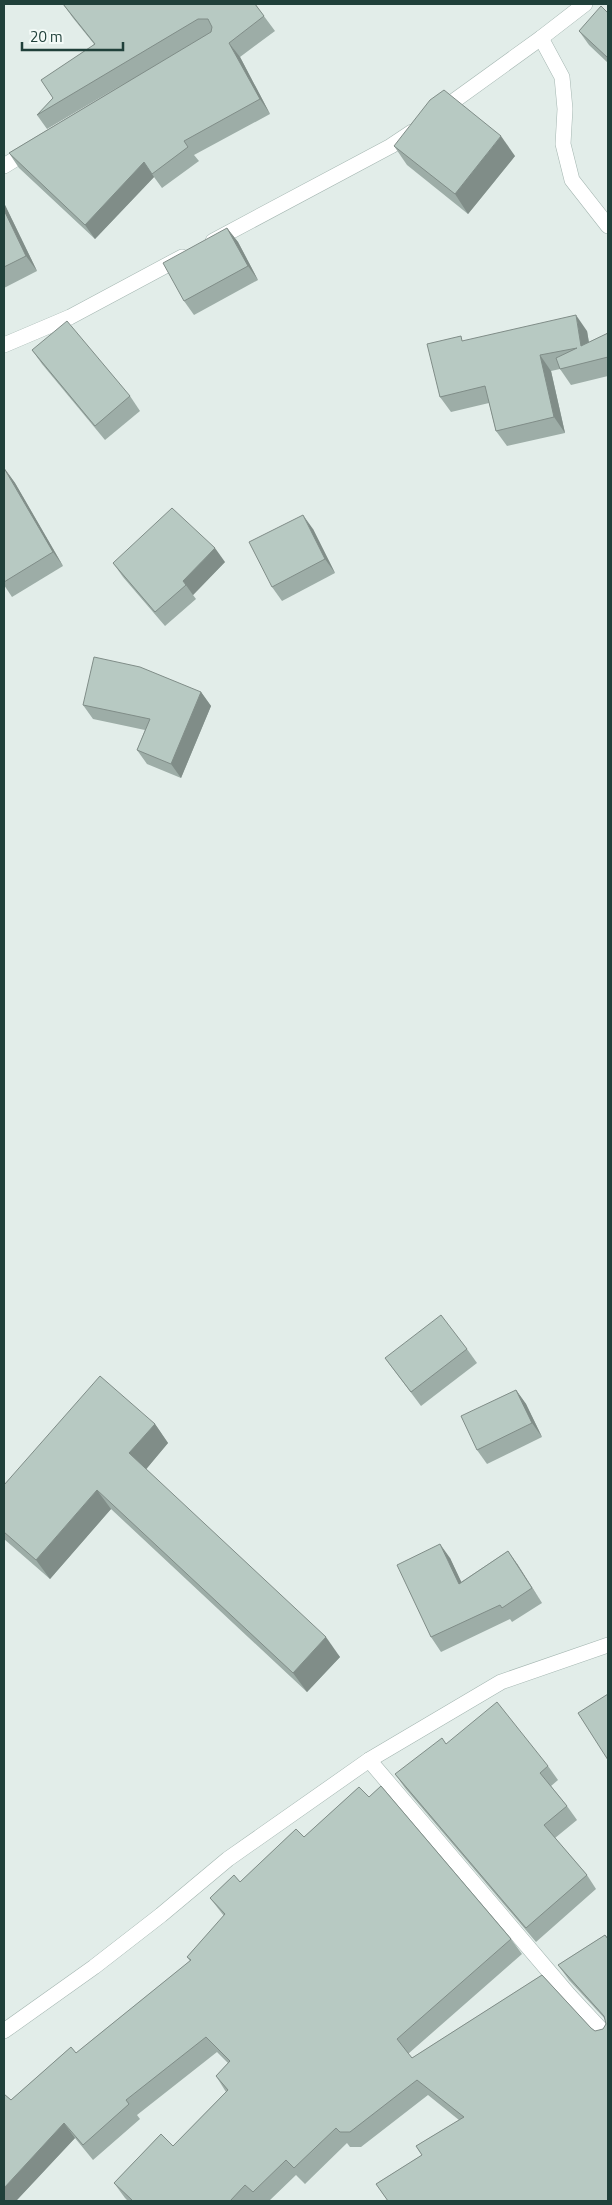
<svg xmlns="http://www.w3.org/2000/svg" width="612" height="2205" font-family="'Titillium Web',sans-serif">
  <rect width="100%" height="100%" fill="#e2ede9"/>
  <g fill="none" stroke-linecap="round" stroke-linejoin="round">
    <!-- minor casing -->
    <g stroke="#a4b6b1" stroke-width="16">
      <g id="minor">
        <path d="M541 38 562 77 565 109 563 144 572 180 608 226"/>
        <path d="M440 111 541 38 585 4"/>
        <path d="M4 166 30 150"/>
        <path d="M213 241 391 146 412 132"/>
        <path d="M4 345 70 317 182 257"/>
        <path d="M369 1760 569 1995 608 2037"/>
        <path d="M4 2031 94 1967 161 1915 228 1859 369 1760 501 1682 608 1645"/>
      </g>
    </g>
    <!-- minor -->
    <use href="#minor" stroke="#fff" stroke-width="15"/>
  </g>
  <!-- wall -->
  <g fill="#9dada7">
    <path d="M63 4H255L275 31 240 57 270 114 194 155 199 161 162 188 154 177 95 239 19 168 9 153 130 80 47 129 37 115 53 98 94 44 73 18Z"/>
    <path d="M608 13V63L589 45 579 31Z"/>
    <path d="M394 146 515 156 468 214 407 165Z"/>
    <path d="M4 203 37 271 4 288Z"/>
    <path d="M227 228 238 242 258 280 194 315 184 301Z"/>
    <path d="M587 331 589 342 608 333V376L571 385 560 369 551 371 565 433 507 446 496 431 489 403 451 412 440 397 464 341Z"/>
    <path d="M32 350 130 396 140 411 105 440 42 364Z"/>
    <path d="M4 468 15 483 63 566 12 597 4 585Z"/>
    <path d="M313 529 335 573 282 601 272 587Z"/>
    <path d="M225 562 193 595 196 599 165 626 123 577 113 563Z"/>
    <path d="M201 692 211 706 181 778 147 764 137 750 145 730 93 719 83 705Z"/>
    <path d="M467 1349 477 1363 421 1406 385 1358Z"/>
    <path d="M516 1390 526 1404 542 1437 487 1464 477 1450Z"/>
    <path d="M155 1424 168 1443 146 1469 340 1657 307 1692 111 1509 50 1579 4 1539V1485Z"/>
    <path d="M508 1551 542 1603 512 1622 510 1619 441 1652 431 1637 450 1558 461 1582Z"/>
    <path d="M548 1766 558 1780 551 1786 567 1806 577 1820 555 1838 587 1875 596 1889 536 1942 405 1788 395 1774Z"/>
    <path d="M381 1786 511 1939 522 1954 408 2054 412 2058 542 1975 591 2028 595 2031 603 2029 606 2024V2020L569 1980 558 1965 605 1935 608 1939V2201H388L376 2184 422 2155 416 2146 459 2120 428 2095 361 2147H350L347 2143 305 2184 296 2175 269 2201H257L256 2200 255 2201H128L125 2198 114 2183 161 2134 173 2146 226 2092 216 2076 228 2063 217 2052 137 2115 140 2119 93 2160 75 2138 16 2201H4V2094L11 2100 71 2047 76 2053 190 1961 187 1957 224 1916 210 1898 234 1875 240 1882 296 1829 304 1837 359 1787 369 1797Z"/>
  </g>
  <!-- shaded-wall -->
  <g fill="#808d88">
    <path d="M229 43 240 57 270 114 260 99Z"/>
    <path d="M501 136 515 156 468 214 455 194Z"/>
    <path d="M144 162 154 177 95 239 85 225Z"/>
    <path d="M4 203 37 271 26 256 4 210Z"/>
    <path d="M227 228 238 242 258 280 248 266Z"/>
    <path d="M576 315 587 331 592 362 581 346Z"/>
    <path d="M540 355 551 371 565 433 554 417Z"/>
    <path d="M5 469 15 483 63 566 53 552Z"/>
    <path d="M303 515 313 529 335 573 325 559Z"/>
    <path d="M215 548 225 562 193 595 183 581Z"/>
    <path d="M201 692 211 706 181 778 171 764Z"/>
    <path d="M516 1390 526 1404 542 1437 532 1423Z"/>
    <path d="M155 1424 168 1443 143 1473 129 1453Z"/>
    <path d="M97 1490 111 1509 50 1579 36 1560Z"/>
    <path d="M440 1544 450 1558 469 1598 459 1584Z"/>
    <path d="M508 1551 518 1565 542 1603 532 1588Z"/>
    <path d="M326 1637 340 1657 307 1692 293 1673Z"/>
    <path d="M64 2123 75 2138 16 2201H4V2188Z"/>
  </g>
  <!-- building -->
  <g fill="#b7c9c2" stroke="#808d88">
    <path d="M63 4H255L264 16 229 43 260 99 184 141 188 147 152 174 144 162 85 225 9 153 211 32 212 27 208 19H198L37 115 53 98 41 80 95 44Z"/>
    <path d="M601 6 608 13V58L579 31Z"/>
    <path d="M444 90 501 136 455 194 394 146 430 100Z"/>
    <path d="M4 210 26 256 4 267Z"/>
    <path d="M227 228 248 266 184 301 163 263Z"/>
    <path d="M576 315 581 346 608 333V357L560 369 556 358 577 348 540 355 554 417 496 431 485 386 440 397 427 344 461 336 462 341Z"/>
    <path d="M67 321 130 396 95 426 32 350Z"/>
    <path d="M4 468 53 552 4 582Z"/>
    <path d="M172 508 215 548 183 581 186 585 155 612 113 563Z"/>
    <path d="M303 515 325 559 272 587 249 542Z"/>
    <path d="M94 657 140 667 201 692 171 764 137 750 150 719 83 705Z"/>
    <path d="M441 1315 467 1349 411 1392 385 1358Z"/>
    <path d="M100 1376 155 1424 129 1453 326 1637 293 1673 97 1490 36 1560 4 1532V1485Z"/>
    <path d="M516 1390 532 1423 477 1450 461 1416Z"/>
    <path d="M440 1544 459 1584 508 1551 532 1588 502 1608 500 1605 431 1637 397 1565Z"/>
    <path d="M608 1694V1760L578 1713Z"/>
    <path d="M497 1702 548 1766 540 1773 567 1806 544 1825 587 1875 526 1928 395 1774 442 1738 446 1744Z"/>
    <path d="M381 1786 511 1939 397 2039 412 2058 542 1975 591 2028 595 2031 603 2029 606 2024 604 2016 558 1965 605 1935 608 1939V2201H388L376 2184 422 2155 416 2146 464 2117 417 2080 350 2132H340L336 2128 294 2168 286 2160 253 2192 245 2185 230 2201H133L114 2183 161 2134 173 2146 228 2090 216 2076 230 2061 206 2037 126 2100 129 2104 83 2145 64 2123 4 2188V2094L11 2100 71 2047 76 2053 191 1960 187 1957 225 1914 210 1898 234 1875 240 1882 296 1829 304 1837 359 1787 369 1797Z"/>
  </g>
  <!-- border -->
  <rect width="612" height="2205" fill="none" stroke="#20403a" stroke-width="10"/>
  <!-- scale -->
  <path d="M22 42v8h101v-8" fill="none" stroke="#20403a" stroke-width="2.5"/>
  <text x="30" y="42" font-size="15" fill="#20403a" stroke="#f3faf7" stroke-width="4" paint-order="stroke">20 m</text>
</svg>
